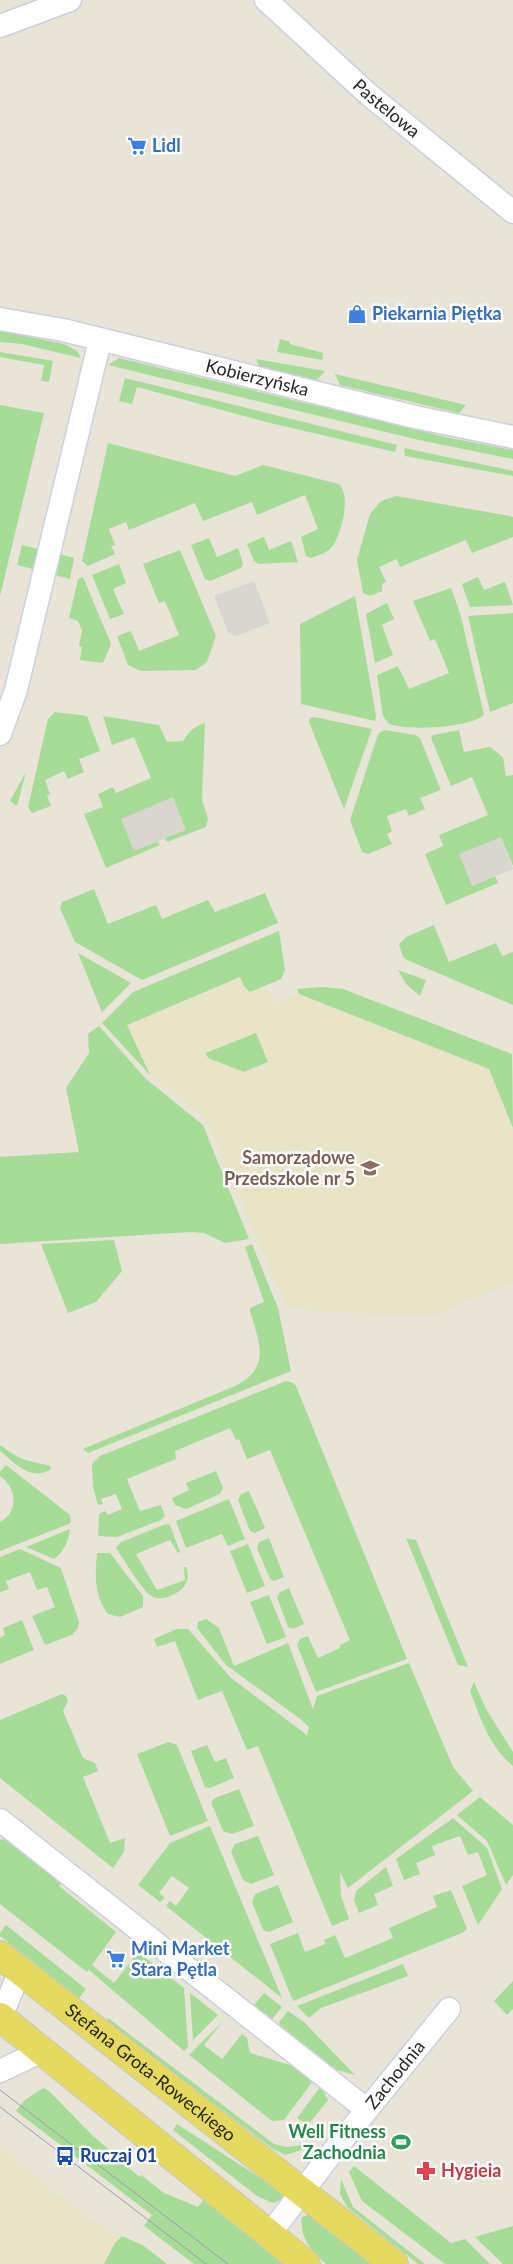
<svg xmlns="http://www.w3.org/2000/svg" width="513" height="2264" font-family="Lato,sans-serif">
  <rect width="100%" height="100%" fill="#e8e4d8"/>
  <!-- education -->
  <g fill="#e9e3c8">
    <path d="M241 977 262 979 274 1004 299 994 489 1069 513 1130V1283L432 1316 325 1313 286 1306 207 1121 150 1075 127 1025Z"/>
    <path d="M0 2145 56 2193 153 2264H0Z"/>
  </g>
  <!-- green -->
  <g fill="#a6dc98">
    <path d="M0 331 64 344 77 351 81 358 22 344 0 342Z"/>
    <path d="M280 339 290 342V344L323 353 322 360 277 352Z"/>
    <path d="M0 352 53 361 49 382 41 381 44 365 0 357Z"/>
    <path d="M119 358 450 438 513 450V459L419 440 108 365Z"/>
    <path d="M256 359 325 371 317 380 259 366Z"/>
    <path d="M335 374 466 405 459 413 340 385Z"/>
    <path d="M125 378 397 445 395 452 266 422 137 387 132 404 119 401Z"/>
    <path d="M0 405 44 413 0 596Z"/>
    <path d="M108 443 235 476 263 465 339 484C351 496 342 530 334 544 329 552 320 555 311 558L306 556 301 537 318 529 305 495 257 515 252 502 203 521 195 503 129 530 126 522 109 529 115 545 111 546 115 554 88 566 82 561Z"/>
    <path d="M404 448 513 471V476L405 456Z"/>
    <path d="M396 496 510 516 513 517V537L472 553 466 540 400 567 397 559 379 567 386 582 382 584V591L370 596 363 593 357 560 370 514 381 501Z"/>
    <path d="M264 537 269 550 291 541 298 562 259 564 254 561 247 544Z"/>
    <path d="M209 538 217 557 238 548 243 564 241 568 210 581 205 579 191 545Z"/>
    <path d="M22 545 38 549 33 569 17 565Z"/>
    <path d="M180 550 216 636 207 662 196 670 141 671 128 665 117 636 131 631 139 651 179 635 165 601 159 603 143 564Z"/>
    <path d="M59 554 74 558 70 579 54 575Z"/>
    <path d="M119 564 126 583 113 589 124 614 110 619 92 575Z"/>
    <path d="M83 577 111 644 103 663 80 660 82 647 79 646 82 630 78 621 69 618 78 579Z"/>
    <path d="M478 577 484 590 505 582 513 605 470 607 462 584Z"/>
    <path d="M451 588 460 613 484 715C469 728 408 731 389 724L383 716 377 675 398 666 409 689 449 673 435 639 430 641 413 601Z"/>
    <path d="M355 596 376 716 375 721 301 704 300 624Z"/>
    <path d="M387 603 394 619 382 625 393 655 375 663 366 614Z"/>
    <path d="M513 613V703L490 712 468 616Z"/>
    <path d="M55 712 87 716 100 751 79 759 84 772 68 779 64 771 45 780 50 794 47 796 51 806 32 813 28 807 48 719Z"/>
    <path d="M103 716 159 725 167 742 183 741C189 732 194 726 205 723L202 800 208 819 206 827 167 842 165 838 186 829 134 851 158 841 160 845 106 868 84 814 103 807 98 794 113 787 116 793 151 778 134 737 112 745Z"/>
    <path d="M314 717 372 729 344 809 309 722 310 718Z"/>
    <path d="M385 730 415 735 420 738 441 790 420 798 425 809 409 816 406 809 387 816 392 831 387 834 392 844 368 854 362 852 350 820 377 737 379 733Z"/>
    <path d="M459 730 464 752 490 747 503 757 506 776 513 775V866L501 837 472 886 495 876 498 883 446 905 425 854 443 846 439 835 488 815 472 777 451 786 431 738 433 735Z"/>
    <path d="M26 772 17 806 10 801Z"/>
    <path d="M94 889 108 924 156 905 162 919 208 900 215 912 265 893 278 923 142 980 75 942 60 908 62 902Z"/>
    <path d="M434 925 449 962 496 943 502 956 513 952V1005L407 960 403 957 399 944 406 937Z"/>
    <path d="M279 931 285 970 281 979 250 992 244 986 240 977 127 1025 150 1075 102 1023 133 992Z"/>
    <path d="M78 953 131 983 102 1012Z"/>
    <path d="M398 970 426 980 420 996 406 984Z"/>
    <path d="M323 987 343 989 512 1054 513 1128 489 1069 299 994 297 989Z"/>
    <path d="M99 1026 146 1079 203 1125 249 1239 225 1243 204 1233 190 1232 0 1244V1157L79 1152 66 1088 89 1053 88 1034Z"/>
    <path d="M256 1033 268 1062 244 1072 208 1058 206 1053Z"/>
    <path d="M114 1240 122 1271 96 1302 68 1313 41 1244Z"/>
    <path d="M252 1244 278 1308 291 1371 88 1453 83 1449 235 1386C272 1367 259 1343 250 1311V1308L264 1302 245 1247Z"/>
    <path d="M286 1381 293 1383 296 1386 407 1659 316 1692 297 1645 300 1639 308 1636 318 1658 340 1648V1645L350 1640 270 1450 247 1459 239 1439 236 1440 230 1428 175 1451 176 1459 127 1479 140 1511 161 1505 165 1516 161 1520 117 1537 98 1536 99 1514 105 1511 108 1515 122 1509 116 1494 101 1499 103 1504 98 1505 93 1487 92 1464 100 1456Z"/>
    <path d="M0 1445C21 1461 26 1460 51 1466L50 1470C30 1481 15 1463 0 1451Z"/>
    <path d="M6 1465 70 1515 71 1523 0 1551V1522C20 1512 16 1487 0 1476V1472Z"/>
    <path d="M216 1471 223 1488 220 1494 186 1509 175 1505 172 1498 189 1490 186 1483Z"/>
    <path d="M249 1491 265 1528 255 1533 250 1531 238 1500 241 1494Z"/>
    <path d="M229 1499 245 1539 228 1546 222 1534 186 1548 176 1521Z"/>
    <path d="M166 1524 170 1525 180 1552 178 1553 170 1540 136 1554 157 1590 185 1580 184 1567H186C189 1575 188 1583 182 1589 175 1595 159 1603 150 1595 139 1586 125 1561 116 1548L121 1542Z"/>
    <path d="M70 1529C69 1540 64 1552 54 1559L26 1547Z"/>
    <path d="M269 1538 284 1577 274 1581 270 1579 257 1548 259 1542Z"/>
    <path d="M406 1538 416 1540 468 1667 458 1665Z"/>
    <path d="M248 1544 265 1586 247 1593 230 1551Z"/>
    <path d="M20 1549 61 1568 79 1622 78 1628 72 1635 45 1645 32 1616 55 1607 47 1587 37 1590 30 1572 6 1581 9 1589 0 1592V1557Z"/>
    <path d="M97 1553H110L143 1596V1607L120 1617 108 1614C94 1596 95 1575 97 1553Z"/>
    <path d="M289 1588 304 1624 293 1629 288 1627 277 1597 280 1592Z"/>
    <path d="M269 1595 286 1637 267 1644 250 1602Z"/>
    <path d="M206 1619 219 1628 234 1666 288 1643 313 1709 317 1696 409 1663 453 1767 473 1791 348 1888 340 1872 341 1896 349 1919 332 1926 258 1746 247 1750 222 1691 198 1700 175 1641 157 1647 154 1639 177 1629H188L231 1678 307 1735 309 1727 299 1718 226 1665 197 1628 198 1622Z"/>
    <path d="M22 1620 34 1650 0 1664V1638L5 1635 3 1628Z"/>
    <path d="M474 1682 486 1709 513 1752V1766C489 1746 481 1719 470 1691Z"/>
    <path d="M62 1694 66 1696 68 1701 63 1711 83 1758 95 1763 98 1771 83 1777 110 1843 125 1838 124 1852 113 1868 0 1778V1720Z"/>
    <path d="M169 1742 177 1745 208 1821 170 1836 137 1754Z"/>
    <path d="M207 1745 215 1762 226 1758 234 1778 210 1788 205 1787 191 1751Z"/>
    <path d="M239 1789 254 1826 232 1834 223 1831 211 1802 215 1798Z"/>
    <path d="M480 1797 513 1825V1875L506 1885 487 1841 457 1815Z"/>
    <path d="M453 1818 487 1848 502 1889 478 1925 462 1886 487 1875 478 1852 468 1855 460 1836 432 1846 435 1855 416 1863 420 1874 404 1880 396 1859Z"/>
    <path d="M210 1826 282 1998 166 1906 170 1901 176 1906 189 1888 172 1876 159 1893 165 1898 160 1902 138 1885 170 1843Z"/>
    <path d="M258 1836 274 1875 251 1884 243 1880 231 1852 235 1844Z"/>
    <path d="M4 1838 62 1883 59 1886 116 1932 92 1965 114 1983 138 1952 184 1988 188 2047 184 2051 89 1970 92 1966 87 1972 0 1904V1839L2 1840Z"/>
    <path d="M386 1867 393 1886 374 1894 378 1905 359 1913 354 1900 356 1891Z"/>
    <path d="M278 1885 293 1922 269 1932 263 1930 252 1902 255 1894Z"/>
    <path d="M451 1890 466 1926 467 1929 462 1933 293 2001 270 1944 298 1933 305 1952 325 1944 324 1940 335 1935 345 1958 393 1938 389 1928 437 1907 433 1896Z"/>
    <path d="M6 1925 86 1989 79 1998 0 1936V1933Z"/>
    <path d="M403 1964 408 1976 321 2008 309 2018 297 2006Z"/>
    <path d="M513 1981V2009L507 2015 494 2001Z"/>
    <path d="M190 1993 218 2015 193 2040Z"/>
    <path d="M264 1993 282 2007 272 2019 254 2005Z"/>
    <path d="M288 2011 304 2022 355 2075 337 2070 280 2025 279 2022Z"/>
    <path d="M108 2018 274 2144 287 2147 302 2145 305 2149 285 2155 273 2149 106 2021Z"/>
    <path d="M224 2020 204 2045 222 2059 242 2034 247 2038 250 2053 294 2066 313 2081 284 2120 272 2121 189 2055Z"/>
    <path d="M321 2086 328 2100 308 2125 297 2118Z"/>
    <path d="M43 2088 48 2090 93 2136 124 2162 123 2164 140 2177 141 2175 164 2193 198 2207 203 2200 285 2264H194L144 2226 152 2215 16 2111 25 2100Z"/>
    <path d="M177 2124 279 2190 283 2195 281 2200 273 2203 257 2196 173 2130Z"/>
    <path d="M354 2166 451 2243 465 2239 490 2264H445L362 2201 349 2172Z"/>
    <path d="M341 2179 353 2207 425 2264H418L347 2207 340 2194Z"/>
    <path d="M310 2214 375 2264H326C312 2252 299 2237 302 2217Z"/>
    <path d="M513 2226V2264H503L475 2237Z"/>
    <path d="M122 2236 144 2246 167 2264H104L115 2243Z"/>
  </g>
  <!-- plaza -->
  <g fill="#d9d6cf">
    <path d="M254 581 270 623 236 636 228 632 214 596Z"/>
    <path d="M173 797 186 830 134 851 121 819Z"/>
    <path d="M501 837 513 869 472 886 459 854Z"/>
  </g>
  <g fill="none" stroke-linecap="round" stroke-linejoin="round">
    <!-- minor casing -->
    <g stroke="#cecfdf" stroke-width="25">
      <g id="minor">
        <path id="s1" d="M266 0 368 94 513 212"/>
        <path d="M0 26 70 0"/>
        <path id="s2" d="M0 319 63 330 415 417 513 437"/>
        <path d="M0 734 16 690 100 340"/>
        <path d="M0 1820 366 2109"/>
        <path d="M0 2019 20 1971"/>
        <path d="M0 2071 42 2051"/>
        <path id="s3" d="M269 2235 331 2154 449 2009"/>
      </g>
    </g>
    <!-- major casing -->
    <g stroke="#c7c7c7" stroke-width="30">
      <g id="major">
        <path id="s4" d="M0 1955 394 2264"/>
        <path d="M0 2017 306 2264"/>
      </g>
    </g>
    <!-- minor -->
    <use href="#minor" stroke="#fff" stroke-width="22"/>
    <!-- major -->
    <use href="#major" stroke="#e6d960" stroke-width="28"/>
    <!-- tram -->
    <g stroke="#9c9cb0" stroke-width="1">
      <path d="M0 2090 228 2264"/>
      <path d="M0 2107 206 2264"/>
    </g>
  </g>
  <!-- icons -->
  <defs>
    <g id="supermarket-bare" transform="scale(1.5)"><path d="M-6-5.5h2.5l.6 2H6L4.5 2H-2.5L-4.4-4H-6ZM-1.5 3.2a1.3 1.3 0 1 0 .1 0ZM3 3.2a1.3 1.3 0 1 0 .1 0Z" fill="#3f7fe0" stroke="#fff" stroke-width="2.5" paint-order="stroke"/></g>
    <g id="shop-bare" transform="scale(1.5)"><path d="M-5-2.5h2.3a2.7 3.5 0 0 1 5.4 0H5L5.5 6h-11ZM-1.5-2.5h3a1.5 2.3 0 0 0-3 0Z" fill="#3f7fe0" stroke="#fff" stroke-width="2.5" paint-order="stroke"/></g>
    <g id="school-bare" transform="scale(1.5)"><path d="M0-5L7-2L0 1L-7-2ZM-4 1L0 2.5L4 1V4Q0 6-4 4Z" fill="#8d6e63" stroke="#fff" stroke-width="2.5" paint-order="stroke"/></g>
    <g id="stadium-bare" transform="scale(1.5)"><path d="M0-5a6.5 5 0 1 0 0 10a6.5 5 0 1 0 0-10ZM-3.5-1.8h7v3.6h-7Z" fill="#2e9e5b" stroke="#fff" stroke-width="2.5" paint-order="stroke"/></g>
    <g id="bus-bare" transform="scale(1.5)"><path d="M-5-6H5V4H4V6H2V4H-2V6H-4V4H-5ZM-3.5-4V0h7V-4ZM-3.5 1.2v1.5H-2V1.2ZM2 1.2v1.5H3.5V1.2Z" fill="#1a4fb4" stroke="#fff" stroke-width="2.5" paint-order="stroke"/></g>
    <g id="pharmacy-bare" transform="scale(1.5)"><path d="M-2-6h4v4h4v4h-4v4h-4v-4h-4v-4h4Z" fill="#e0444e" stroke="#fff" stroke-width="2.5" paint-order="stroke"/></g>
  </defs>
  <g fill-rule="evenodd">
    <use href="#supermarket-bare" x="137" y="146"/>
    <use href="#shop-bare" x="357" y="314"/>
    <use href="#school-bare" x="370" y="1168"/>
    <use href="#supermarket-bare" x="116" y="1959"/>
    <use href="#stadium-bare" x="401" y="2142"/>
    <use href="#bus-bare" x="65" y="2156"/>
    <use href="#pharmacy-bare" x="426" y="2171"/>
  </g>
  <g text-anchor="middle" stroke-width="5" stroke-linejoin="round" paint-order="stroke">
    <!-- street labels -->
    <g font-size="18" fill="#262626" stroke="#fff">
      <text dy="6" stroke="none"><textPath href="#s1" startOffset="162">Pastelowa</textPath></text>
      <text dy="6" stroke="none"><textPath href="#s2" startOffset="264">Kobierzyńska</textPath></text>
      <text dy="6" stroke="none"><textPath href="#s4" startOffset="191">Stefana Grota-Roweckiego</textPath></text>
      <text dy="6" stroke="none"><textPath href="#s3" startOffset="204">Zachodnia</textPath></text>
    </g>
    <!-- shop labels -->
    <g font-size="18" font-weight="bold" fill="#366cbe" stroke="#fff" text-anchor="start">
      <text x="152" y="152">Lidl</text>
      <text x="372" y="320">Piekarnia Piętka</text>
      <text x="131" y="1955">Mini Market<tspan x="131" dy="21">Stara Pętla</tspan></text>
    </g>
    <!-- education labels -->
    <g font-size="18" font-weight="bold" fill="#785e54" stroke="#fff" text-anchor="end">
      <text x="355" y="1164">Samorządowe<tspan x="355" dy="21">Przedszkole nr 5</tspan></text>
    </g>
    <!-- leisure labels -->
    <g font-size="18" font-weight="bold" fill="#27864d" stroke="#fff" text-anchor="end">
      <text x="386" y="2138">Well Fitness<tspan x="386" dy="21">Zachodnia</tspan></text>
    </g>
    <!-- transit labels -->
    <g font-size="18" font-weight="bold" fill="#164399" stroke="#fff" text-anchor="start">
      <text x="80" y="2162">Ruczaj 01</text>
    </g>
    <!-- health labels -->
    <g font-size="18" font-weight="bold" fill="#be3a42" stroke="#fff" text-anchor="start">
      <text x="441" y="2177">Hygieia</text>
    </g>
  </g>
</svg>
